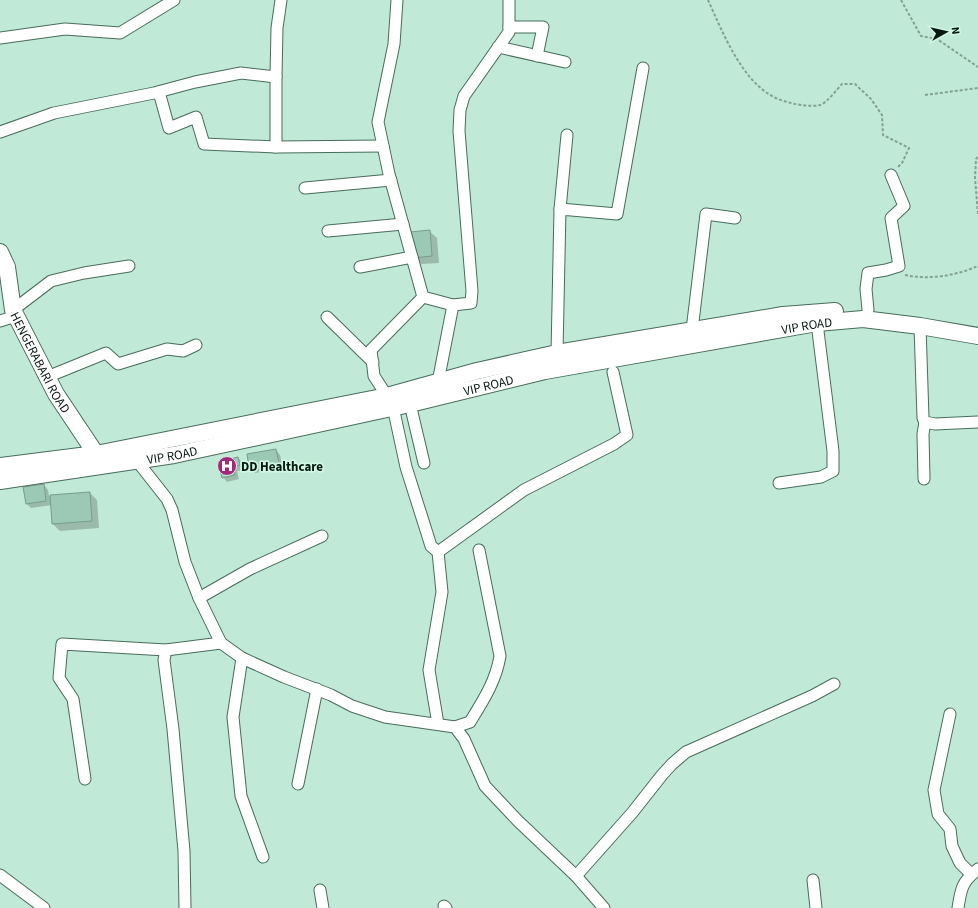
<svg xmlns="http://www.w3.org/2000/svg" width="978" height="908" font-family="'Source Sans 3',sans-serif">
  <rect width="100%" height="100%" fill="#c1e9d7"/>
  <!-- shadow -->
  <g fill="#0003">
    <path d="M429 231 437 238 439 263 421 264 414 257Z"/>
    <path d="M276 450 280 455 283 468 255 473 250 468 248 455Z"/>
    <path d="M238 458 243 463 244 470 237 471 239 479 227 482 223 477Z"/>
    <path d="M44 485 48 490 49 496 90 493 97 500 99 528 60 531 53 524 52 505 31 508 26 503Z"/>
  </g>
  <!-- building -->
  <g fill="#9bc9b5" stroke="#779d8d">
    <path d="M430 230 432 256 413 258 410 232Z"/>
    <path d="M276 449 279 463 249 468 247 454Z"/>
    <path d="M238 457 240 465 233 467 235 475 222 478 218 462Z"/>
    <path d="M44 484 46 501 26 504 23 487Z"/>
    <path d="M90 492 92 521 52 524 50 495Z"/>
  </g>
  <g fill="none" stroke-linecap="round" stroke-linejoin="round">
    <!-- minor casing -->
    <g stroke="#476c5c" stroke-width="13">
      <g id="minor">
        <path d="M397 0 394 44 378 122 389 174 423 297 453 305 438 382"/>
        <path d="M509 27H543L537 56"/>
        <path d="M0 38 65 29 120 33 174 0"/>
        <path d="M498 47 565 62"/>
        <path d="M159 92 169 128 196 117 204 144 276 147V77"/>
        <path d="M0 132 54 113 154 93 195 82 241 73 276 77 277 28 281 0"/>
        <path d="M276 147 383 146"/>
        <path d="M305 188 391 180"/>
        <path d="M560 209 567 135"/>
        <path d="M328 231 403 224"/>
        <path d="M360 267 412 257"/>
        <path d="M453 305 471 303 472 291 459 131 460 110 464 96 509 32V0"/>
        <path d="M13 310 51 281 84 273 129 266"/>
        <path d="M868 310 866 289 868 273 886 270 899 266 891 218 904 206 891 175"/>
        <path d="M327 317 373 362"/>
        <path d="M0 321 16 316"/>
        <path d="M920 326 923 418 925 422 935 424 978 422"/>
        <path d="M692 330 706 214 735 218"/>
        <path d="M557 353 560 209 617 214 643 68"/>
        <path d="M47 377 106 353 118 364 167 349 183 351 196 345"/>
        <path d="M387 396 374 376 371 350 423 297"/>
        <path d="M410 404 424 463"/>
        <path d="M395 416 406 467 431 546 438 552 442 592 429 670 438 724"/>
        <path d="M138 454 141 466 167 499 172 510 185 562 199 598 221 643 242 658 284 677 331 695 352 706 385 717 455 727 464 739 485 786 518 821 576 876 604 908"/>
        <path d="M924 479 923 434 925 422"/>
        <path d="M779 483 821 477 833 471V451L817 323"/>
        <path d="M438 552 524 490 614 444 627 435 613 372"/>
        <path d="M199 598 250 569 322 536"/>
        <path d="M242 658 233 717 241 796 263 857"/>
        <path d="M950 714 934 790 938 814 950 829 952 846 960 863 971 874"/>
        <path d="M455 727 470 722C483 701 496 681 500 656L479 550"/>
        <path d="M85 779 73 699 59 678 62 644 166 650"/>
        <path d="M298 784 317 689"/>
        <path d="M0 875 44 908"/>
        <path d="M576 876 632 813 662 775 672 764 686 752 812 696 834 684"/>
        <path d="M813 880 816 908"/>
        <path d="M320 890 323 908"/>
        <path d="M444 906 446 908"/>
        <path d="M185 908 184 851 173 729 164 660 166 650 221 643"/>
        <path d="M958 908C961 888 962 882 978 869"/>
      </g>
    </g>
    <!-- secondary casing -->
    <g stroke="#476c5c" stroke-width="18">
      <g id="secondary">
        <path id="s1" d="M0 252 7 267 13 310 56 394 96 454 98 462"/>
        <path d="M0 466 96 454 387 396 477 371 557 353 783 315 835 311"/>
        <path id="s2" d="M0 481 174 455 410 404 545 371 817 323 863 319 920 326 978 336"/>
      </g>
    </g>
    <!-- path -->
    <g stroke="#82a193" stroke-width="2" stroke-dasharray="3 2" stroke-linecap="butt">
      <path d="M708 0C722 31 741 79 772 96 779 100 787 102 795 104 802 105 813 107 820 105 827 103 837 89 842 84H855L871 99 882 115 883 135 909 148 902 163 897 168"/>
      <path d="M901 0 921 36 937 39 978 67"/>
      <path d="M925 95 978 88"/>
      <path d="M978 157 976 159 975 178 978 214"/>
      <path d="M905 275C929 280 955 276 978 266"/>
    </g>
    <!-- minor -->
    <use href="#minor" stroke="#fff" stroke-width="11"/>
    <!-- secondary -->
    <use href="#secondary" stroke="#fff" stroke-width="16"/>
  </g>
  <!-- icons -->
  <defs>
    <g id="hospital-disc" transform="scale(1)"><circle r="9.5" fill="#a3277b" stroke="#cef7e4"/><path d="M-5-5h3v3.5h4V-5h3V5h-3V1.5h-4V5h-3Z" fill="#fff"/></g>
  </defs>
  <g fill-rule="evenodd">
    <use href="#hospital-disc" x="227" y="466"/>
  </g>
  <g text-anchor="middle" stroke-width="3.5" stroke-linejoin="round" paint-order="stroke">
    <!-- street labels -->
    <g font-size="13" fill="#081711" stroke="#cef7e4">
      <text dy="5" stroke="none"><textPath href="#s2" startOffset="822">VIP ROAD</textPath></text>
      <text dy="5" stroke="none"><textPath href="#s1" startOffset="119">HENGERABARI ROAD</textPath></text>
      <text dy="5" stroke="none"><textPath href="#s2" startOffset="498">VIP ROAD</textPath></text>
      <text dy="5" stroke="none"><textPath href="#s2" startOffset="174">VIP ROAD</textPath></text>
    </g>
    <!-- poi labels -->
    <g font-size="13" font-weight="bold" fill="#081711" stroke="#cef7e4" text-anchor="start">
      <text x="241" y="471">DD Healthcare</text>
    </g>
  </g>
  <!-- north arrow -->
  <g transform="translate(946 32) rotate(82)" stroke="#cef7e4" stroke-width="3" paint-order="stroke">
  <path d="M0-3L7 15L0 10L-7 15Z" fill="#081711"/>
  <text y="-6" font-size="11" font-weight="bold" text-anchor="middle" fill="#081711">N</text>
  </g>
</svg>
